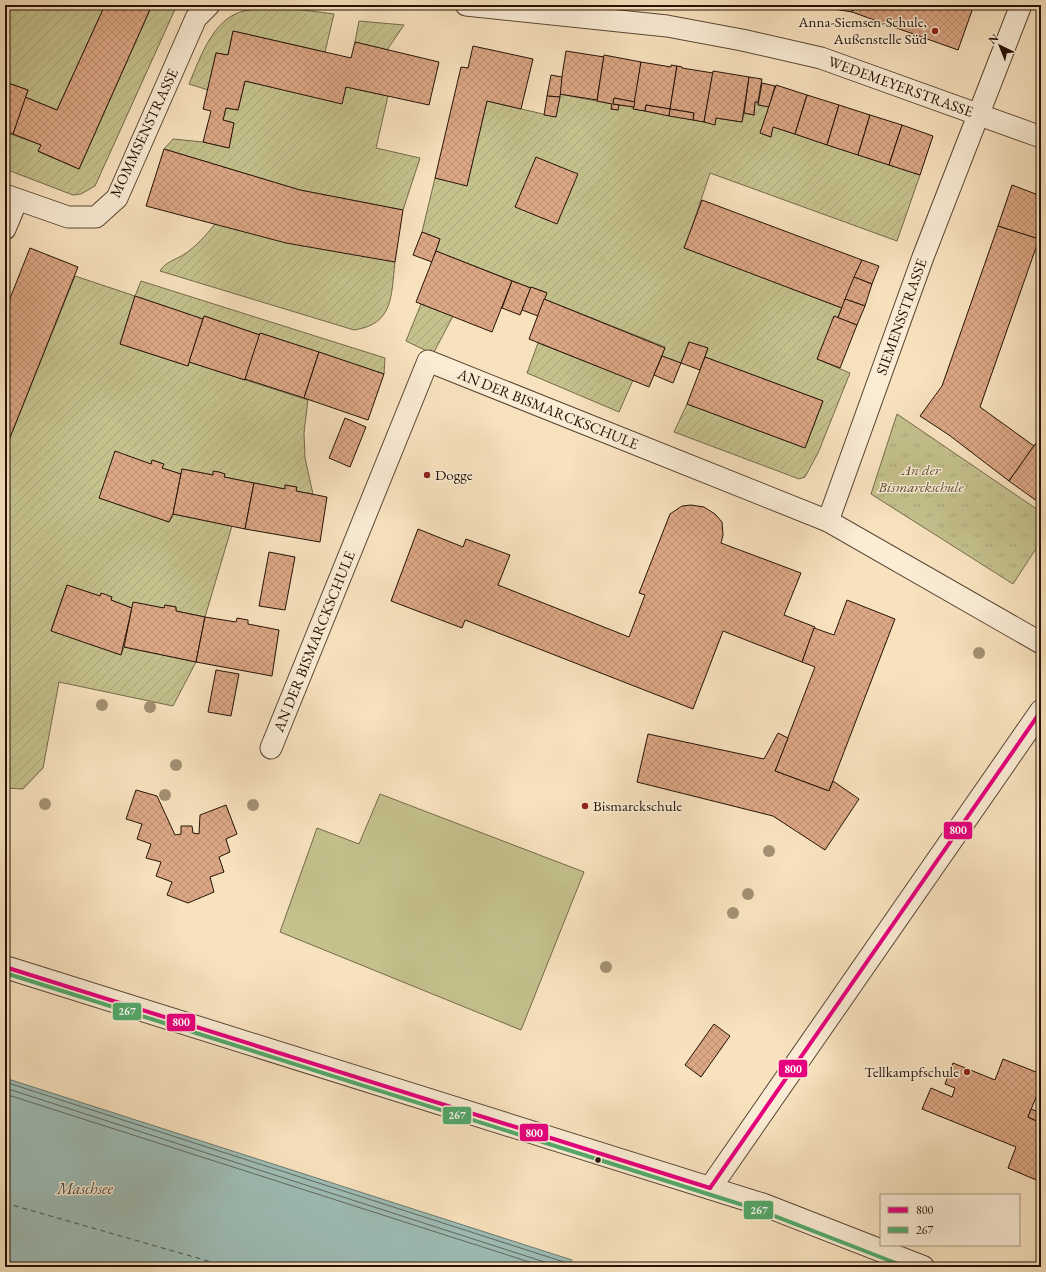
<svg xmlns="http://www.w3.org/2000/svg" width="1046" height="1272" font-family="'EB Garamond',serif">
  <defs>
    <pattern id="park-tufts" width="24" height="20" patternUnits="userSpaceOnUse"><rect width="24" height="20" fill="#c4c18d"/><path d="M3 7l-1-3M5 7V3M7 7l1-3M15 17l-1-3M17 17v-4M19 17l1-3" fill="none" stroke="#a8a578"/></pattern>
    <pattern id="garden-furrows" width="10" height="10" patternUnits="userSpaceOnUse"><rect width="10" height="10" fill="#c4c18d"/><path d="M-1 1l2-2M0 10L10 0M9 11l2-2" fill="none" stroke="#a8a578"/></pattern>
    <pattern id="building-cross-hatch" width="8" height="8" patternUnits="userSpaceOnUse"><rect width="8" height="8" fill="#dca785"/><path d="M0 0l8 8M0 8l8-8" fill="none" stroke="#bd8f71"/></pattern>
  </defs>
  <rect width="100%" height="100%" fill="#f8e2be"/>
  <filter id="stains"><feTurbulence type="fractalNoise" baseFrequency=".005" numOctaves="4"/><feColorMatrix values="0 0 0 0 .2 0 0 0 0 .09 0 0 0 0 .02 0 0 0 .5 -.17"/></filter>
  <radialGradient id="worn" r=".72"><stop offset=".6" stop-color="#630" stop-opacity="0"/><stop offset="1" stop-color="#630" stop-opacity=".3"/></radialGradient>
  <!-- grass -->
  <path fill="#c4c18d" stroke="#746a4a" d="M380 794 584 872 521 1030 280 932 317 828 359 844Z"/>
  <!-- park -->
  <path fill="url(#park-tufts)" stroke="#746a4a" d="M897 414 1041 512V541L1013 584 871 494Z"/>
  <!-- garden -->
  <g fill="url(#garden-furrows)" stroke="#746a4a">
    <path d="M5 5H105L57 110 25 97 28 90 5 82Z"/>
    <path d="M152 5H177L95 186 81 194 73 195 5 169V132L41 145 39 152 79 169Z"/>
    <path d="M266 8 295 9 334 14 325 52 233 31 228 55 216 53 208 90 189 84C200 58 213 18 244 11 251 9 259 9 266 8Z"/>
    <path d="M359 21 404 25 387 50 355 42Z"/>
    <path d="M245 81 342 103 346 87 388 96 376 148 420 158 403 210 300 190 164 149 173 139 203 142 229 148 234 123 223 120 226 108 238 110Z"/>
    <path d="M560 94 612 104 611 109 618 110 619 105 634 107V109L715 124 716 118 742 122 744 113 754 115 755 102H758V105L770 106 760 133 770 137 773 127 920 175 897 241 710 173 685 248 842 308 817 359 850 373 818 453 805 477 799 479 674 432 687 404 805 448 823 401 705 357 708 348 689 342 681 363 662 356 665 347 544 299 546 292 531 287V288L436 251 440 239 422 232 435 178 467 185 487 101 556 117Z"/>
    <path d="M215 224 395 262C391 296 394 324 354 330L160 271C165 262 175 260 183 255 196 247 206 235 215 224Z"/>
    <path d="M75 276 135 296 141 281 385 358 384 374 261 333 260 335 205 316 203 319 135 296 120 344 188 366 189 362 308 400 304 433 305 458 313 494 296 491V487L286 485 285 489 224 477 225 474 214 471 213 475 182 469 181 474 162 468 163 464 153 460 151 464 100 498 169 522 173 514 232 526 205 617 176 611V607L165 605 164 608H132L111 600 112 597 100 596 67 585 51 630 121 655 124 647 196 662 173 706 59 682 43 768 23 789 5 788V620L10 578 5 577V450Z"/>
    <path d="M421 304 453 316 433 354 406 341Z"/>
    <path d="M538 343 633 380 619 412 527 373Z"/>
  </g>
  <!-- water -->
  <path fill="#9ebdb6" stroke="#6e7970" d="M5 1078 572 1260 569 1267H5Z"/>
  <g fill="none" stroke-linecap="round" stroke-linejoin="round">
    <!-- shore -->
    <g stroke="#62685e" stroke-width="1">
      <path d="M5 1082 564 1262 565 1267"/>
      <path d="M5 1088 560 1267"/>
      <path d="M5 1094 545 1267"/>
    </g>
    <!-- ferry -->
    <path stroke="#4f4e44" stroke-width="1" stroke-dasharray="5 4" stroke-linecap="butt" d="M5 1203 229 1267"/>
  </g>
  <!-- building -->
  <g fill="url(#building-cross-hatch)" stroke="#251206">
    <path d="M105 5H152L79 169 38 151 41 145 13 134 25 97 57 110Z"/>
    <path d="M810 5H855L852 12Z"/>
    <path d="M855 5H974L958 50 852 12Z"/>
    <path d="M233 31 351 58 355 42 439 62 429 105 346 87 342 104 245 81 238 110 226 108 223 120 234 123 229 148 203 142 211 111 203 109 216 53 228 55Z"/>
    <path d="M473 46 533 59 521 109 487 101 467 186 435 178 461 67 468 68Z"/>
    <path d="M566 51 604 57 597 100 559 94Z"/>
    <path d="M604 55 641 62 635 102 614 98 613 104 619 105 618 110 611 109 612 104 597 101Z"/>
    <path d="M641 62 671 67V65L677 66 670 109 646 105 645 111 633 109Z"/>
    <path d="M677 66 682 67V68L713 73 704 122 693 120 694 113 670 109Z"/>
    <path d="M713 71 749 77 742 122 716 118 715 125 704 122Z"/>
    <path d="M551 75 562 77 560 97 547 96Z"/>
    <path d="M749 77 762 79 758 102H755L754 115 744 113Z"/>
    <path d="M5 82 28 90 13 134 5 132Z"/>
    <path d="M762 83 775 86 769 107 758 105Z"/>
    <path d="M776 85 807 95 795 134 773 127 771 137 760 133Z"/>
    <path d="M807 95 839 105 827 145 795 134Z"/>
    <path d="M547 96 560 97 556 117 544 115Z"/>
    <path d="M614 98 635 102 634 107 613 104Z"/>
    <path d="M646 105 670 109 669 116 645 111Z"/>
    <path d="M839 105 870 115 858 155 827 145Z"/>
    <path d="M670 109 694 113 693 120 669 116Z"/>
    <path d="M870 115 902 125 889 165 858 155Z"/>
    <path d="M902 125 933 136 920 175 889 165Z"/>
    <path d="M164 149 300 190 403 210 395 262 286 243 146 206Z"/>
    <path d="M536 157 578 174 557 224 515 207Z"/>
    <path d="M1012 185 1041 196V240L998 226Z"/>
    <path d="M702 200 862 260 842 308 684 248Z"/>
    <path d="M998 226 1039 239 980 407 1034 446 1009 481 949 435 920 416 942 386Z"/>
    <path d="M422 232 440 239 432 262 413 255Z"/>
    <path d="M30 248 78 267 5 450V311Z"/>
    <path d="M436 251 512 281 492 332 416 302Z"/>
    <path d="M862 260 879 266 872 284 854 277Z"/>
    <path d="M854 277 872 284 865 306 845 299Z"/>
    <path d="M512 281 531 288 520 315 502 308Z"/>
    <path d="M531 287 547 293 538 316 522 310Z"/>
    <path d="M135 296 203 319 188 366 120 344Z"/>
    <path d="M544 299 665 348 649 387 529 339Z"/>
    <path d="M845 299 865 306 857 325 838 318Z"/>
    <path d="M204 316 260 335 245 380 189 362Z"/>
    <path d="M834 316 857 325 840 368 817 359Z"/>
    <path d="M260 333 319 352 304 398 245 379Z"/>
    <path d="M689 342 708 348 700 370 681 363Z"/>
    <path d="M319 352 384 374 368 420 304 398Z"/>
    <path d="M662 356 681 363 673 383 654 375Z"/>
    <path d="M705 357 823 401 805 448 687 404Z"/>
    <path d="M345 418 366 427 350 467 329 458Z"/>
    <path d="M1041 436V504L1009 481Z"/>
    <path d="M115 451 151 464 152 460 164 464 162 468 181 474 173 514 169 522 99 498Z"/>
    <path d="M182 469 213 475V471L219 472 225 474 224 477 254 483 245 529 173 514Z"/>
    <path d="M254 483 285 489V485L297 487 296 491 327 497 320 542 245 529Z"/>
    <path d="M691 505 704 507 715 514 722 522 723 535 721 543 801 573 784 615 815 627 802 662 723 631 693 709 465 620 462 628 391 601 418 529 463 547 466 539 510 555 498 585 629 637 645 595 639 593 670 514 682 506Z"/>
    <path d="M269 552 295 557 285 610 259 606Z"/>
    <path d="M67 585 100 596 101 593 107 595 112 597 111 600 132 608 121 655 51 631Z"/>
    <path d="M847 600 895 619 829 791 775 771 815 667 802 662 814 628 834 635Z"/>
    <path d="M133 602 164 608 165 605 176 607V611L205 617 196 662 124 647Z"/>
    <path d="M205 617 236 622 237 618 248 620V624L279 630 272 676 196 662Z"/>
    <path d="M216 670 239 674 231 716 208 712Z"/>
    <path d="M778 733 788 738 775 771 829 791 833 781 859 799 825 850 773 816 637 782 648 734 764 759Z"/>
    <path d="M136 790 157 796 175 835 181 834V826H192L193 833 199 834 200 815 226 805 237 834 226 839 230 852 219 857 224 872 210 877 214 892 188 903 167 895 172 882 156 876 161 862 146 858 151 844 137 839 142 824 126 819Z"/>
    <path d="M714 1024 730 1036 701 1077 685 1065Z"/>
    <path d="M1003 1059 1041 1074V1085L1028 1117 1041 1123V1182L1008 1168 1016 1147 922 1109 931 1088 952 1097 955 1088 945 1084 953 1063 995 1080Z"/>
    <path d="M1031 1109 1041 1113V1123L1028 1117Z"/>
  </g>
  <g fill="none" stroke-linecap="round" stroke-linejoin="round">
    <!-- minor casing -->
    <g stroke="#5a4634" stroke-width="23">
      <g id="minor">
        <path id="s1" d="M466 5 667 26 742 40 821 58 1041 137"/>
        <path d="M5 195 68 217H96L117 198 196 18 209 5"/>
        <path d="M5 229 17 200"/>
        <path id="s2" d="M828 521 923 257 1021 5"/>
        <path id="s3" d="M271 748 428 361 828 521 1041 643"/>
      </g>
    </g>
    <!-- tertiary casing -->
    <g stroke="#5a4634" stroke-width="24">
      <g id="tertiary">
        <path d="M5 967 764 1205 923 1267"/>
        <path d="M710 1188 1041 711"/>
      </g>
    </g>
    <!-- minor -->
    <use href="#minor" stroke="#faecd5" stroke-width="21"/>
    <!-- tertiary -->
    <use href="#tertiary" stroke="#faecd5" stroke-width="22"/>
    <!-- bus-1 casing -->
    <g stroke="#faecd5" stroke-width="7">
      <g id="bus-1">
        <path d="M5 967 710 1188"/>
        <path d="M710 1188 1041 711"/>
      </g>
    </g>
    <!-- bus-2 casing -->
    <g stroke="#faecd5" stroke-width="7">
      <path id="bus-2" d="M5 973 762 1211 906 1267"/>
    </g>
    <!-- bus-1 -->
    <use href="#bus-1" stroke="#e5007d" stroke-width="4"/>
    <!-- bus-2 -->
    <use href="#bus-2" stroke="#52a96a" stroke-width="4"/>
  </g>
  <!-- trees -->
  <g fill="#a39173">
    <circle cx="979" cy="653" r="6"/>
    <circle cx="102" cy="705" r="6"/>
    <circle cx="150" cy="707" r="6"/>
    <circle cx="176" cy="765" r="6"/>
    <circle cx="165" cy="795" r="6"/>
    <circle cx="45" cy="804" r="6"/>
    <circle cx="253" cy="805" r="6"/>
    <circle cx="769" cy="851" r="6"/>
    <circle cx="748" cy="894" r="6"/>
    <circle cx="733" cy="913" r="6"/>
    <circle cx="606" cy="967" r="6"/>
  </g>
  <!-- markers -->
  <g fill="#8f2418" stroke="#faecd5" stroke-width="1.5">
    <circle cx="935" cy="31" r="4"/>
    <circle cx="427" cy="475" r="4"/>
    <circle cx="585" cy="806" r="4"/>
    <circle cx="967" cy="1072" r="4"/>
  </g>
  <circle fill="#251206" stroke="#faecd5" stroke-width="1.5" cx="598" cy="1160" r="3.5"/>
  <g text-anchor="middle" stroke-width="3" stroke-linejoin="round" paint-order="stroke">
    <!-- poi labels -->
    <g font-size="15" fill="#251206" stroke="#faecd5" text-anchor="end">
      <text x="927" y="27">Anna-Siemsen-Schule,<tspan x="927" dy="17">Außenstelle Süd</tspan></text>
      <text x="435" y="480" text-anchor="start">Dogge</text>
      <text x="593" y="811" text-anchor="start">Bismarckschule</text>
      <text x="959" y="1077">Tellkampfschule</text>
    </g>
    <!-- street labels -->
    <g font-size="15" fill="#251206" stroke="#faecd5">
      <text dy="5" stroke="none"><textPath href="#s1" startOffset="444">WEDEMEYERSTRASSE</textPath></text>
      <text transform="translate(144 133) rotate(-65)" y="5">MOMMSENSTRASSE</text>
      <text dy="5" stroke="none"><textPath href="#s2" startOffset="217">SIEMENSSTRASSE</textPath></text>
      <text dy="5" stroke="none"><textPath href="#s3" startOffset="547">AN DER BISMARCKSCHULE</textPath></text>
      <text dy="5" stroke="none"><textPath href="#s3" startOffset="115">AN DER BISMARCKSCHULE</textPath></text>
    </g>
    <!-- park labels -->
    <g font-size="15" font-style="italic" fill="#5d4f35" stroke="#faecd5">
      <text x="921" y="475">An der<tspan x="921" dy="17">Bismarckschule</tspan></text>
    </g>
    <!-- water labels -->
    <g font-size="16" font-style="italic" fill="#4f4e44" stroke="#faecd5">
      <text x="85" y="1194">Maschsee</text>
    </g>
  </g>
  <g stroke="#faecd5" stroke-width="1.5">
    <rect x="943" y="821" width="30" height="19" rx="4" fill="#e5007d"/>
    <rect x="112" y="1002" width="30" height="19" rx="4" fill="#52a96a"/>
    <rect x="166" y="1013" width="30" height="19" rx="4" fill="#e5007d"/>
    <rect x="778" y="1059" width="30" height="19" rx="4" fill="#e5007d"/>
    <rect x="442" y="1106" width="30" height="19" rx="4" fill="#52a96a"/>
    <rect x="519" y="1123" width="30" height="19" rx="4" fill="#e5007d"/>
    <rect x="743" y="1200" width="31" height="20" rx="4" fill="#52a96a"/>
  </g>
  <g font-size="11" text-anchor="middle" font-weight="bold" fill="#fff">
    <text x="958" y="834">800</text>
    <text x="127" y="1015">267</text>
    <text x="181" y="1026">800</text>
    <text x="793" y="1073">800</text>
    <text x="457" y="1119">267</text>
    <text x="534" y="1137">800</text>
    <text x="759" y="1214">267</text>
  </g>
  <!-- margin -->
  <rect width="1046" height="1272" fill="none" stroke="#f8e2be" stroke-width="20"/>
  <rect x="6" y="6" width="1034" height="1260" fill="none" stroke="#251206" stroke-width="2"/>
  <rect x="10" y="10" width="1026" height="1252" fill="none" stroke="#251206"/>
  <!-- legend -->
  <rect x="880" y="1194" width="140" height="52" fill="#faecd5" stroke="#a59582"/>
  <rect x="888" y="1207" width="20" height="6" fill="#e5007d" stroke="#a59582"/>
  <text x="916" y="1214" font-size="12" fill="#251206">800</text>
  <rect x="888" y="1227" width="20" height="6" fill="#52a96a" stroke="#a59582"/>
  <text x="916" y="1234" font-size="12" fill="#251206">267</text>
  <!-- north arrow -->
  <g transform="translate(1000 46) rotate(317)" stroke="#faecd5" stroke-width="3" paint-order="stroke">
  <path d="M0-3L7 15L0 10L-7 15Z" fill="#251206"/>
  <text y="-6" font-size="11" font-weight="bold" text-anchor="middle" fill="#251206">N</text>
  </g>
  <rect width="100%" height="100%" filter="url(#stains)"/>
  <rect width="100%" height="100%" fill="url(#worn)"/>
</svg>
